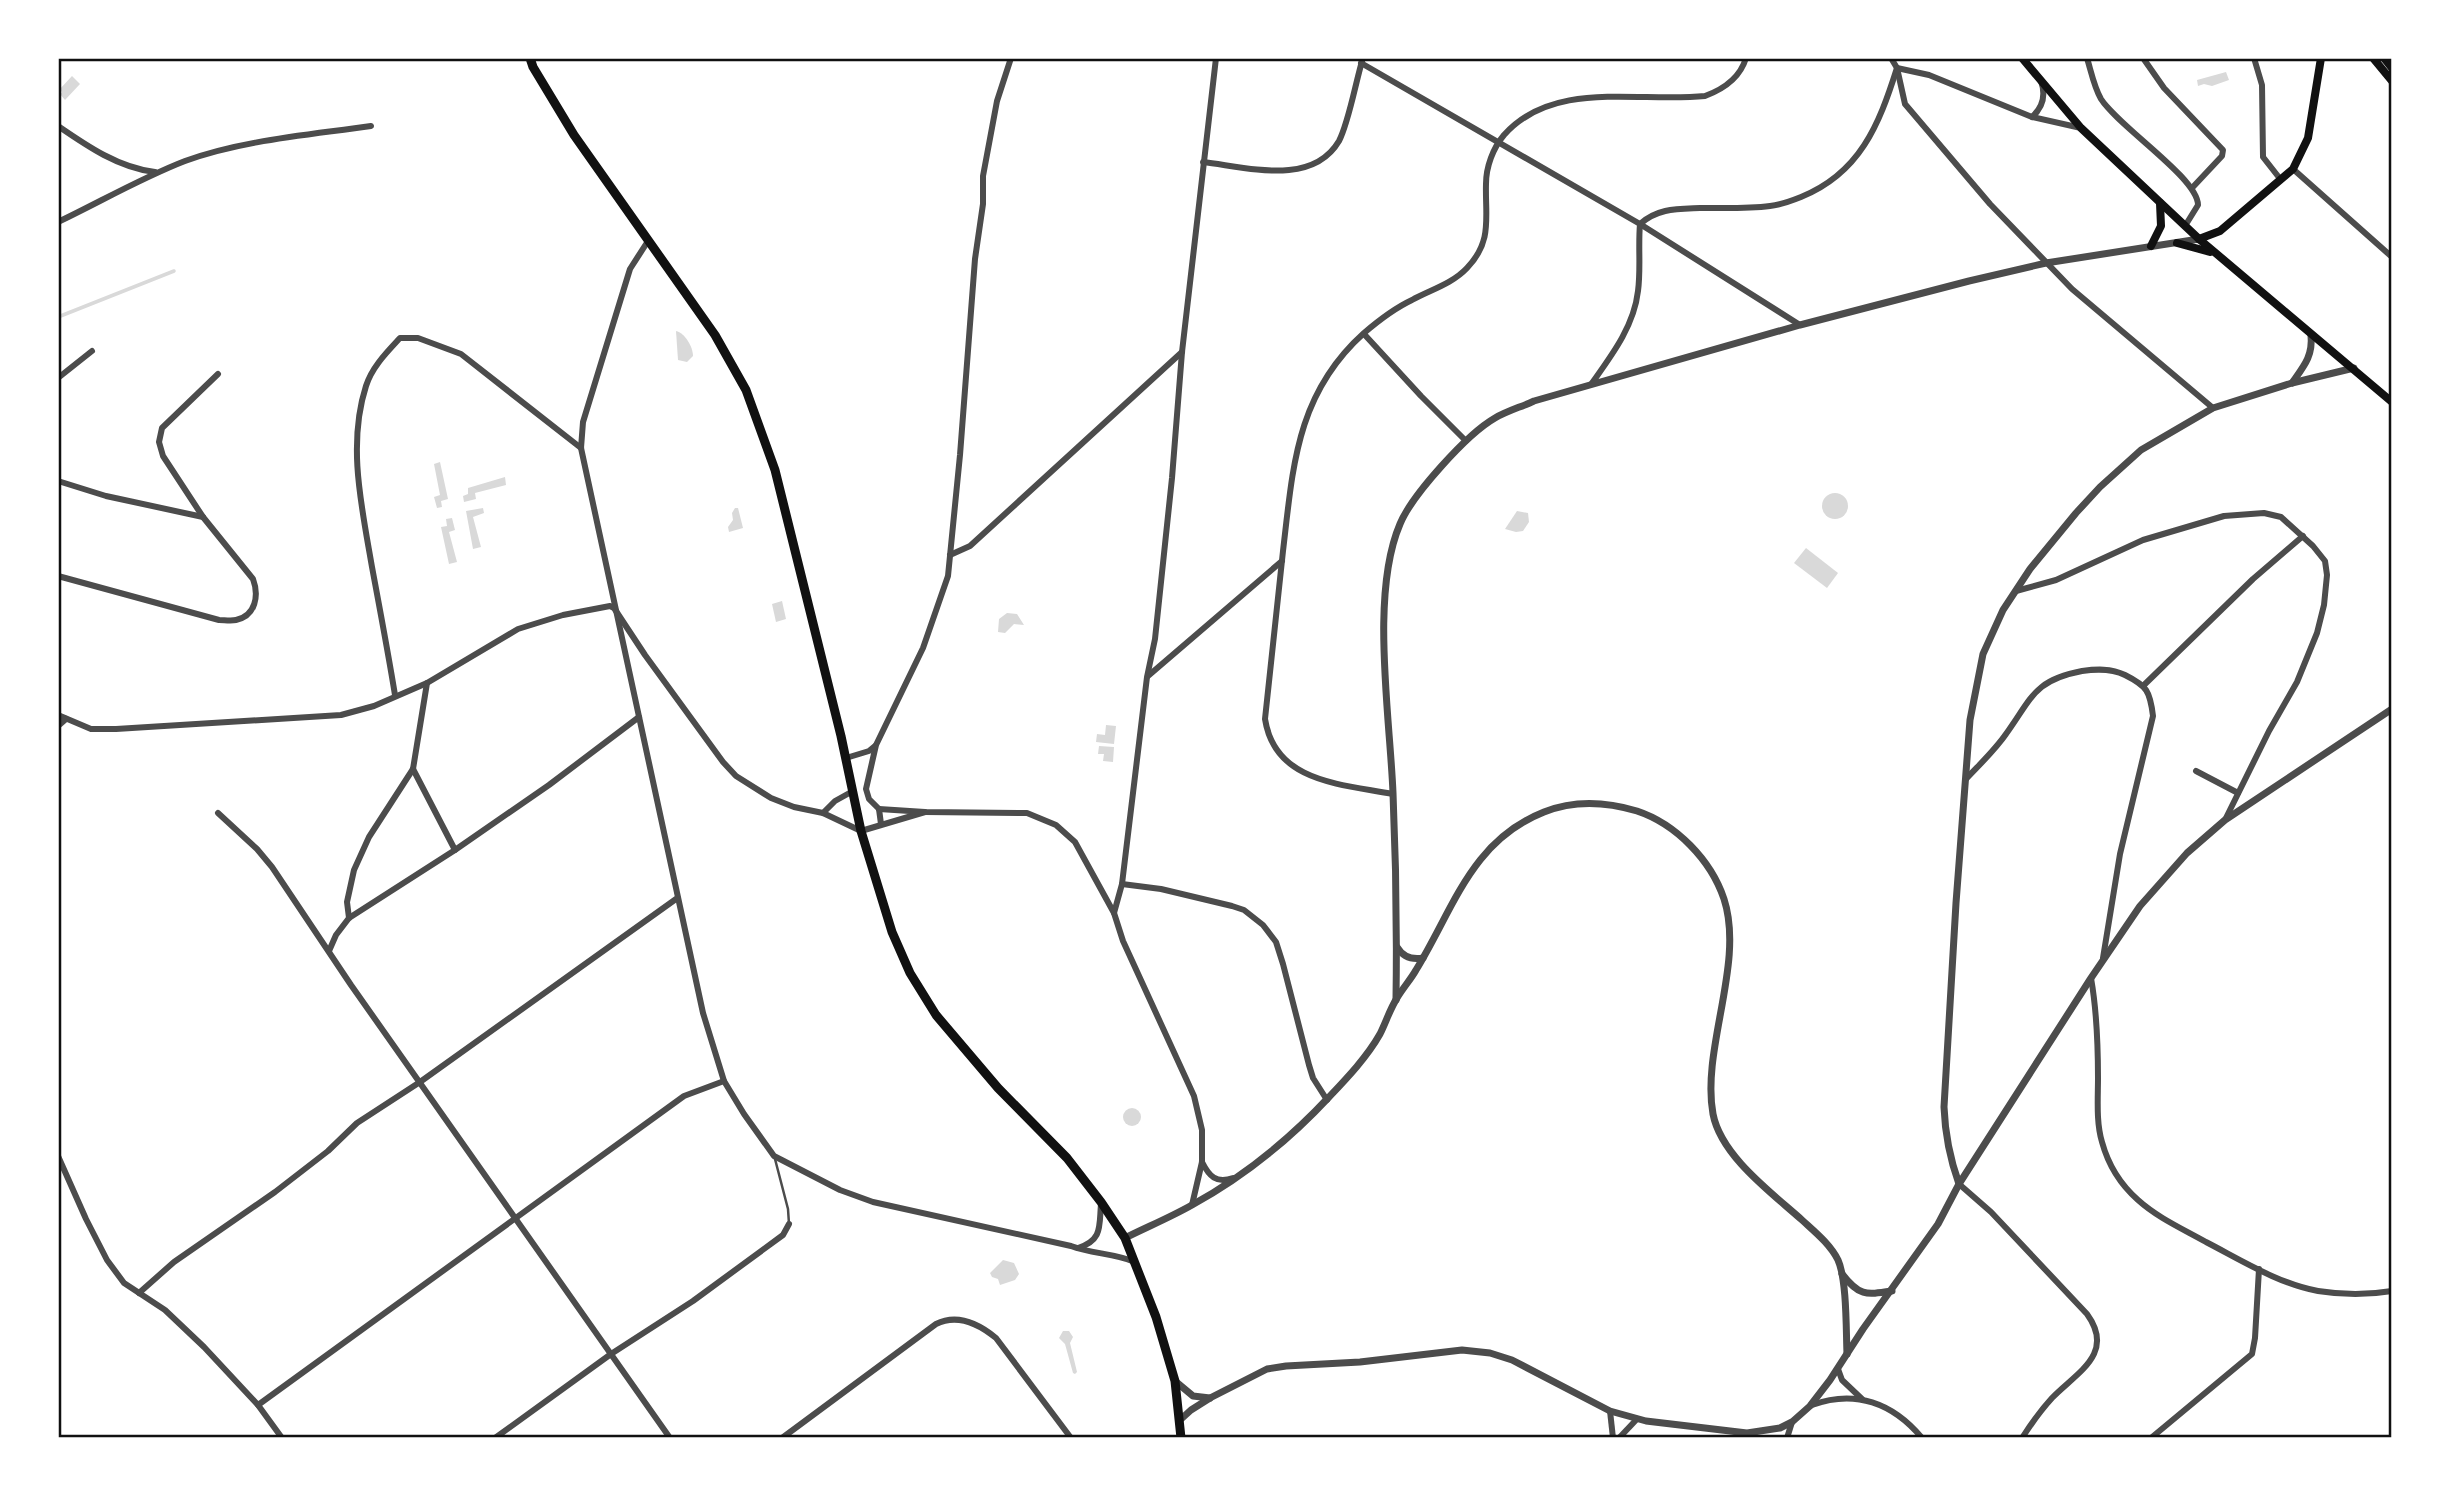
<svg xmlns="http://www.w3.org/2000/svg" width="2450" height="1496" font-family="Karla,sans-serif">
  <rect width="100%" height="100%" fill="#fff"/>
  <!-- water -->
  <g fill="#d9d9d9">
    <path d="M2226 72 2229 80 2212 86 2204 84 2198 86 2197 80Z"/>
    <path d="M72 76 80 84 65 100 60 94 62 92 59 90Z"/>
    <path d="M676 331C685 333 693 347 693 356L687 362 678 360Z"/>
    <path d="M440 462 448 499 441 501 442 507 437 508 434 497 440 495 434 464Z"/>
    <path d="M505 477 506 485 475 493 476 499 464 502 463 496 468 494V488Z"/>
    <circle cx="1835" cy="506" r="13"/>
    <path d="M483 508 484 513 473 517 481 547 473 549 466 511Z"/>
    <path d="M735 508H738L743 528 729 532 728 527 733 520 732 513Z"/>
    <path d="M1517 511 1528 513 1529 522 1523 531 1516 532 1505 529Z"/>
    <path d="M452 518 455 530 449 532 457 562 449 564 441 527 447 526 446 519Z"/>
    <path d="M1806 548 1838 573 1827 588 1794 563Z"/>
    <path d="M782 601 786 619 776 622 772 604Z"/>
    <path d="M1007 613 1017 614 1024 625 1014 624 1005 633 998 632 999 619Z"/>
    <path d="M1106 725 1116 726 1114 744 1096 742 1097 734 1105 735Z"/>
    <path d="M1099 746 1114 747 1113 762 1103 761 1104 754H1098Z"/>
    <circle cx="1132" cy="1117" r="9"/>
    <path d="M1003 1260 1014 1263 1019 1274 1015 1280 1000 1285 998 1279 992 1277 990 1273Z"/>
    <path d="M1063 1331H1069L1073 1337 1070 1343 1077 1372 1075 1374 1073 1373 1065 1344 1059 1338Z"/>
  </g>
  <g fill="none" stroke-linecap="round" stroke-linejoin="round">
    <!-- stream -->
    <path stroke="#d9d9d9" stroke-width="3.5" d="M58 317 174 271"/>
    <!-- service -->
    <path stroke="#4c4c4c" stroke-width="2.5" d="M775 1159 788 1209 789 1224"/>
    <!-- minor -->
    <g stroke="#4c4c4c" stroke-width="6">
      <path d="M1891 58 1897 68 1905 104 1990 204 2072 289 2213 408"/>
      <path d="M2087 58C2091 71 2094 87 2101 99 2119 127 2198 178 2198 205L2185 226"/>
      <path d="M2143 58 2164 88 2223 150 2222 156 2192 188"/>
      <path d="M2254 58 2262 85 2263 157 2281 180"/>
      <path d="M1361 63 1640 224 1800 325"/>
      <path d="M1897 68 1929 75 2032 117 2081 128"/>
      <path d="M2032 117C2043 107 2046 95 2041 81"/>
      <path d="M58 126C87 146 119 168 155 172"/>
      <path d="M1203 162C1246 167 1312 187 1339 141 1349 122 1356 80 1363 58"/>
      <path d="M2293 169 2392 257"/>
      <path d="M58 222C100 202 141 178 185 161 243 140 309 135 371 126"/>
      <path d="M648 241 630 269 583 422 581 448 703 1013 724 1081 744 1114 774 1156 840 1190 873 1202 1071 1246C1092 1254 1114 1253 1135 1262"/>
      <path d="M1364 334 1421 396 1466 441"/>
      <path d="M58 378 92 351"/>
      <path d="M1592 383C1612 355 1634 326 1638 291 1641 269 1638 246 1640 224 1658 208 1677 209 1700 208 1723 208 1747 209 1770 206 1781 205 1791 201 1801 197 1860 173 1879 125 1897 68"/>
      <path d="M58 481 106 496 203 517"/>
      <path d="M950 555 970 546 1182 352"/>
      <path d="M58 576 219 620C224 620 231 621 236 620 256 616 259 595 253 579L203 517 163 456 159 442 162 428 218 374"/>
      <path d="M2016 591 2056 580 2143 540 2224 516 2264 513 2281 517 2313 546 2325 561 2327 575 2324 605 2317 633 2297 682 2269 731 2225 820"/>
      <path d="M1148 676 1282 561"/>
      <path d="M2144 685 2253 579 2303 536"/>
      <path d="M395 695C388 652 380 610 372 567 362 508 347 445 366 386 372 367 387 352 400 338H418L461 354 581 448"/>
      <path d="M58 715 91 729H116L341 715 374 706 427 683 518 629 563 615 610 606 614 608 645 655 723 762 736 776 771 798 794 807 823 813 861 831 925 812"/>
      <path d="M58 726 66 719"/>
      <path d="M846 758 869 751 875 746"/>
      <path d="M413 769 455 850"/>
      <path d="M2196 771 2238 793"/>
      <path d="M1966 779C1980 764 1995 750 2006 734 2032 698 2034 680 2082 671 2096 669 2111 668 2125 675 2147 686 2150 691 2153 716L2120 854 2103 958"/>
      <path d="M1393 794C1342 784 1275 783 1265 719 1271 663 1277 607 1283 551 1293 467 1296 394 1364 333 1378 321 1395 308 1412 300 1430 290 1452 284 1467 268 1493 241 1485 217 1486 184 1486 167 1493 148 1504 135 1554 79 1639 103 1705 96 1724 89 1740 78 1746 58"/>
      <path d="M879 809 925 812 1027 813 1056 825 1075 842 1114 913 1123 941 1194 1096 1202 1130V1162L1192 1205"/>
      <path d="M218 813 257 849 272 867 351 985 670 1438"/>
      <path d="M823 813 835 801 853 791"/>
      <path d="M881 824 879 809 869 799 866 789 876 745 923 648 948 576 960 455 975 259 983 204V176L997 101 1011 58"/>
      <path d="M1122 884 1161 889 1232 906 1244 910 1263 925 1276 942 1283 964 1309 1065 1313 1078 1327 1100"/>
      <path d="M1114 913 1122 884 1147 677 1155 639 1172 478 1182 352 1216 58"/>
      <path d="M349 918 347 902 354 870 369 837 413 769 427 683"/>
      <path d="M329 951 336 935 349 918 455 850 549 785 639 717"/>
      <path d="M2091 978C2097 1012 2098 1044 2098 1078 2098 1099 2096 1122 2102 1142 2108 1164 2121 1185 2138 1200 2158 1218 2183 1229 2206 1242 2241 1260 2279 1284 2318 1291 2343 1295 2368 1295 2392 1291"/>
      <path d="M58 1156 86 1219 107 1260 124 1283 165 1310 204 1347 258 1405 282 1438"/>
      <path d="M1202 1162C1209 1176 1216 1184 1233 1178"/>
      <path d="M1959 1184 1991 1212 2087 1314C2116 1354 2076 1373 2052 1398 2041 1410 2031 1424 2022 1438"/>
      <path d="M1078 1248C1103 1240 1099 1226 1101 1204"/>
      <path d="M139 1293 174 1262 275 1192 328 1151 357 1123 420 1082 676 899"/>
      <path d="M1838 1369 1842 1380 1862 1399"/>
      <path d="M258 1405 684 1096 724 1081"/>
      <path d="M1812 1405C1855 1389 1893 1403 1922 1438"/>
      <path d="M1610 1411 1613 1438"/>
      <path d="M495 1438 611 1354 693 1301 783 1235 789 1224"/>
      <path d="M782 1438 936 1324C958 1313 979 1324 996 1338L1071 1438"/>
      <path d="M1619 1438 1637 1419"/>
      <path d="M1787 1438 1792 1422"/>
      <path d="M2151 1438 2252 1354 2255 1338 2259 1269"/>
    </g>
    <!-- tertiary -->
    <g stroke="#4c4c4c" stroke-width="7">
      <path d="M2292 383C2304 366 2313 356 2311 335"/>
      <path d="M1397 947C1403 957 1412 960 1423 958"/>
      <path d="M1396 1000C1397 931 1396 862 1393 793 1390 717 1370 594 1400 524 1412 495 1467 434 1495 418 1507 411 1521 407 1534 401L1800 325 1969 281 2046 263 2199 239"/>
      <path d="M1959 1184C1950 1159 1945 1133 1944 1107L1956 903 1970 720 1983 654 2003 610 2030 569 2076 513 2100 487 2141 450 2213 408 2292 383 2354 368"/>
      <path d="M1125 1238C1147 1227 1171 1217 1192 1205 1243 1177 1289 1140 1329 1097 1347 1078 1367 1057 1380 1034 1386 1022 1390 1009 1397 998 1403 988 1411 979 1416 970 1454 908 1471 841 1544 812 1574 800 1607 802 1637 811 1676 824 1711 860 1724 899 1745 963 1701 1049 1713 1114 1721 1156 1772 1193 1802 1220 1815 1232 1830 1244 1838 1260 1847 1280 1846 1331 1847 1354"/>
      <path d="M1842 1274C1859 1296 1865 1295 1892 1291"/>
      <path d="M1175 1381 1193 1396 1210 1398"/>
      <path d="M1180 1420 1191 1410 1210 1398 1267 1369 1286 1366 1360 1362 1462 1350 1490 1353 1512 1360 1610 1411 1646 1421 1747 1433 1780 1428 1792 1422 1810 1406 1830 1380 1863 1329 1938 1224 1959 1184 2091 978 2140 906 2187 853 2225 820 2392 709"/>
    </g>
    <!-- secondary -->
    <g stroke="#111" stroke-width="8">
      <path d="M2022 58 2081 128 2199 239 2392 402"/>
      <path d="M2373 58 2392 81"/>
      <path d="M2384 58 2392 68"/>
      <path d="M2199 239 2220 231 2293 169 2308 138 2321 58"/>
      <path d="M2177 243 2210 252"/>
      <path d="M2151 246 2161 226 2160 203"/>
    </g>
    <!-- primary -->
    <path stroke="#111" stroke-width="9" d="M530 58 533 67 574 135 715 335 746 390 775 470 841 736 861 831 892 932 910 973 936 1015 998 1088 1067 1158 1101 1202 1125 1238 1156 1317 1175 1381 1181 1438"/>
  </g>
  <!-- border -->
  <rect width="2450" height="1496" fill="none" stroke="#ffffff" stroke-width="119"/>
  <rect x="60" y="60" width="2330" height="1376" fill="none" stroke="#111" stroke-width="2.5"/>
</svg>
